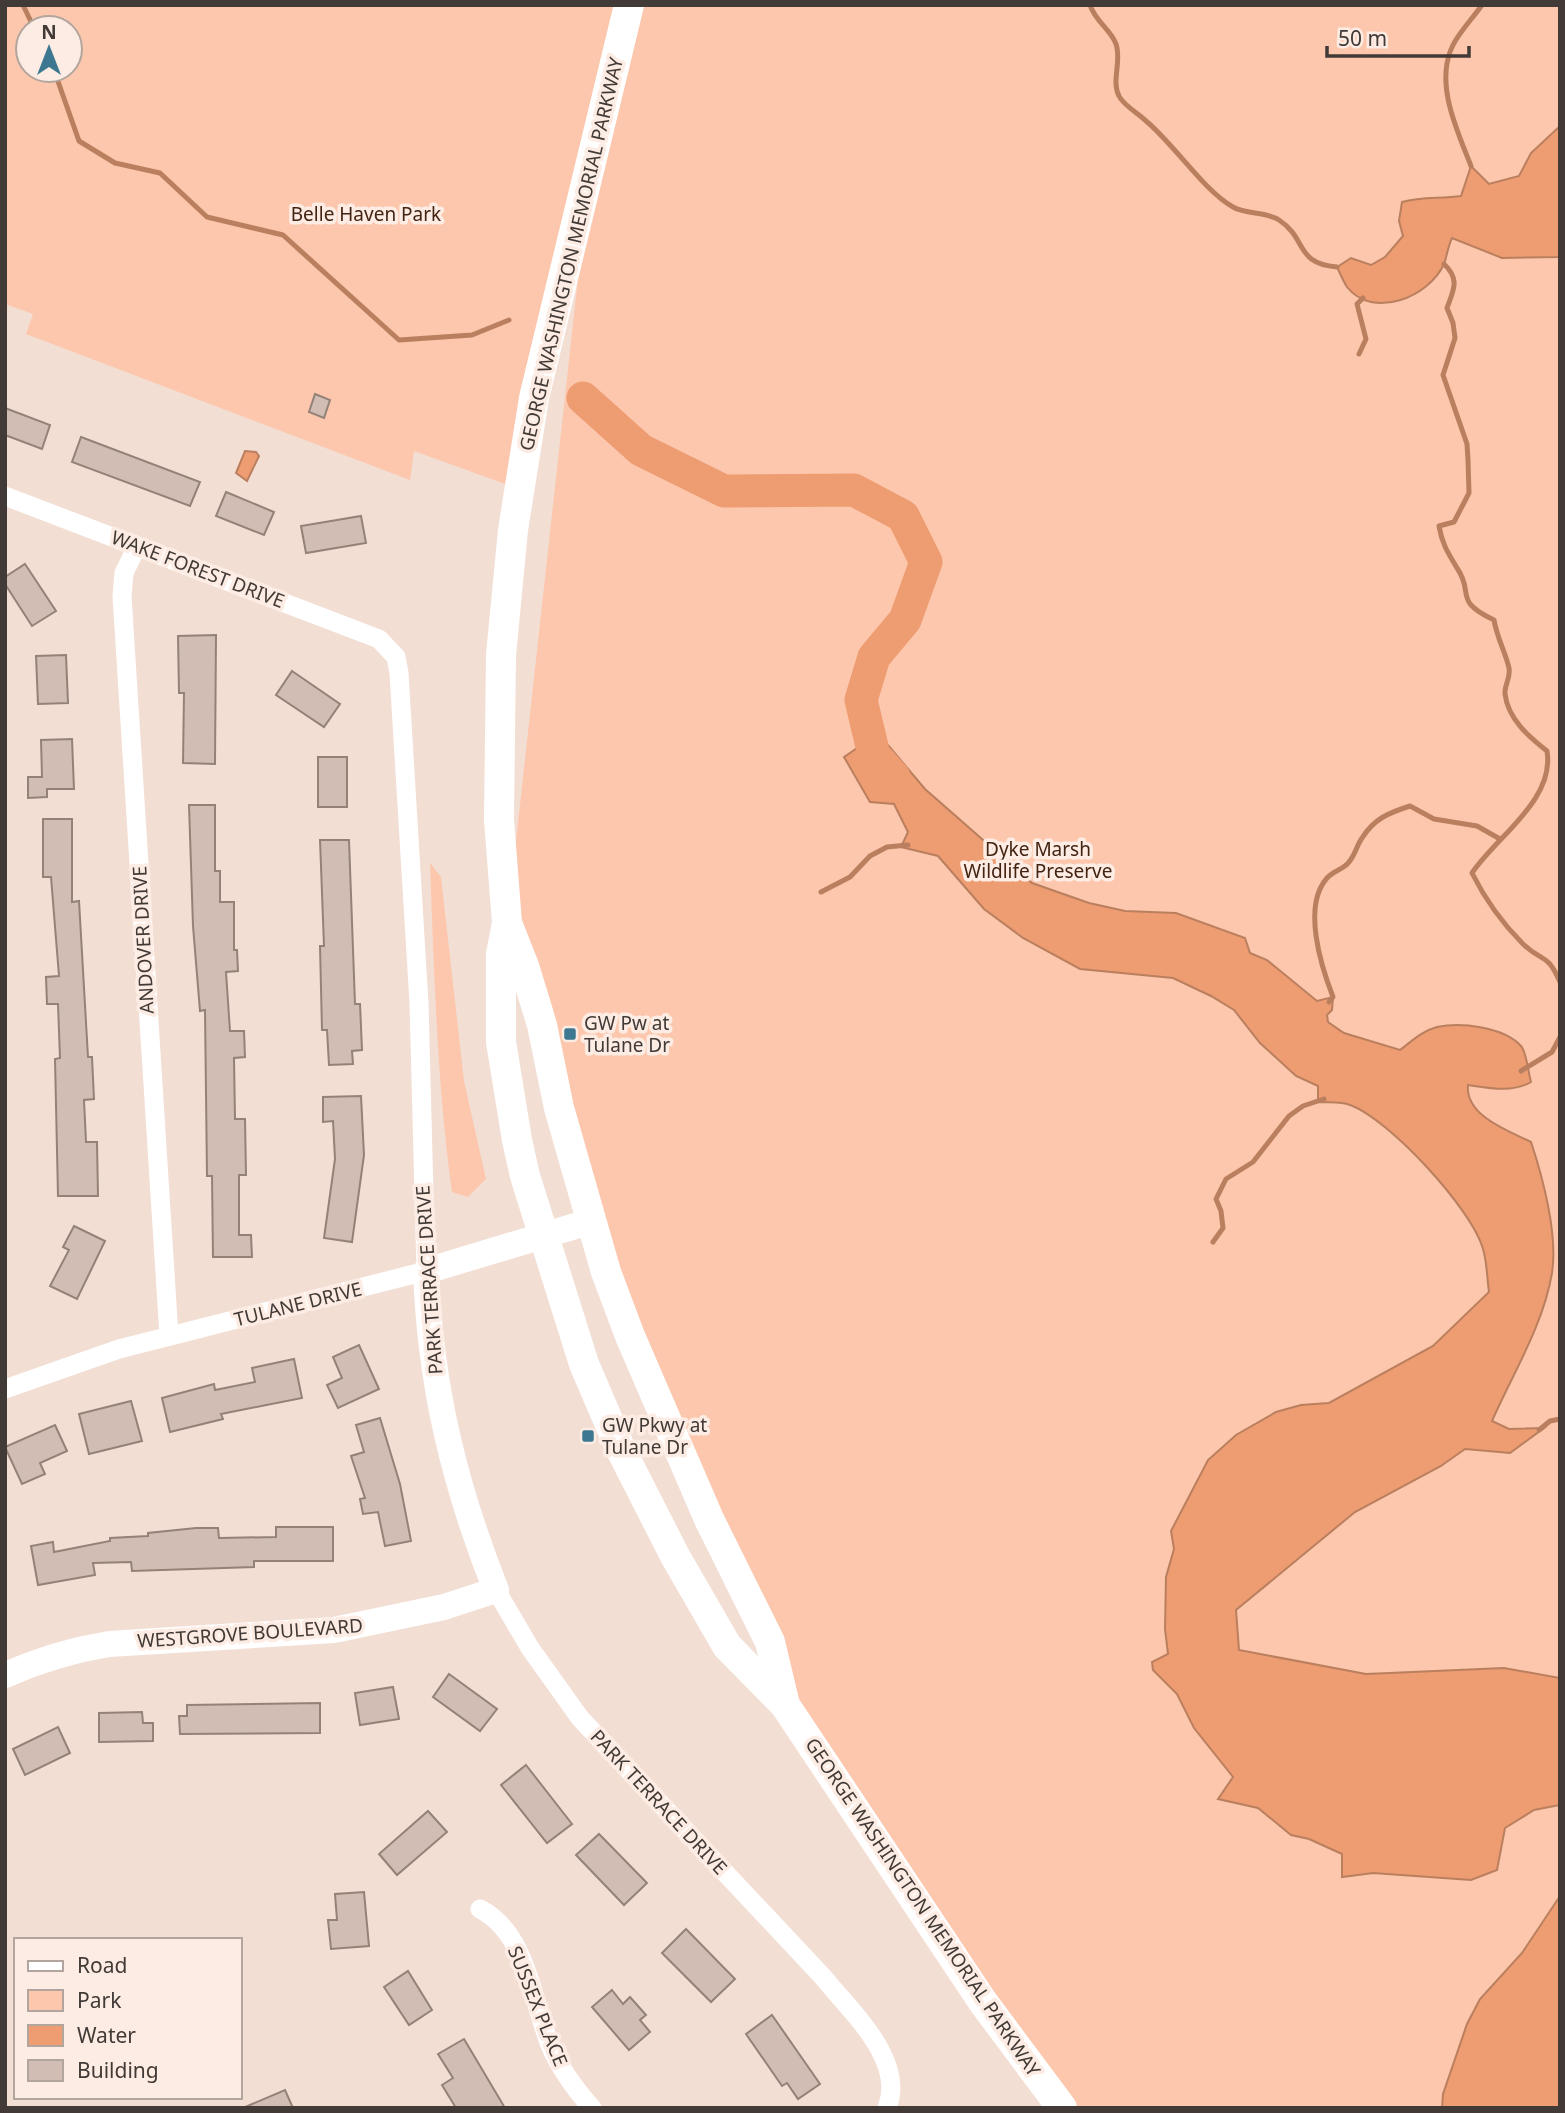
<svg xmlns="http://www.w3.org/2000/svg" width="1565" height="2113" font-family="'Noto Sans',sans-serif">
  <rect width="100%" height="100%" fill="#f3ded4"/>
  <!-- green -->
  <g fill="#fcc7ac" fill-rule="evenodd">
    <path d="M5 5H1560V2108H1074L785 1705 673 1435 507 923 591 160 519 489 414 451 410 480 26 334 33 314 5 304ZM28 28H70V70H28Z"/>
    <path d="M430 863 441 877 464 1081 486 1179 468 1197 452 1192C437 1083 434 972 430 863Z"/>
  </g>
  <!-- water -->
  <g fill="#ee9c71" stroke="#ba7f5f" stroke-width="2">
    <path d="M1560 126V257L1502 258 1452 238C1448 246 1447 256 1444 264 1429 297 1373 320 1347 287 1343 281 1340 273 1337 267L1351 258 1371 265 1385 257 1403 236 1399 221 1402 202C1422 196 1440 199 1461 196L1471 166 1489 184 1519 176 1531 153Z"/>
    <path d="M245 451 256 452 259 456 247 481 236 473Z"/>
    <path d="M882 731 887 744 925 789 1032 883 1089 903 1125 911 1176 913 1245 938 1250 953 1267 960 1317 1001 1333 997 1332 1010 1327 1015 1328 1022 1344 1033 1400 1050C1412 1041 1422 1031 1437 1027 1461 1022 1504 1027 1521 1046 1527 1053 1528 1072 1531 1082 1512 1093 1489 1088 1468 1085 1465 1116 1509 1131 1531 1142 1543 1178 1558 1235 1552 1273 1543 1326 1513 1373 1492 1421L1509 1429 1544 1428 1510 1453 1465 1449 1441 1466 1355 1512 1236 1610 1239 1650 1366 1674 1504 1668 1560 1678V1805L1534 1810 1505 1828 1497 1870 1471 1880 1373 1873 1342 1877V1854L1309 1839 1291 1835 1258 1808 1218 1799 1233 1777 1194 1728 1177 1694 1153 1670 1152 1662 1168 1654 1165 1629 1166 1577 1174 1549 1171 1531 1208 1460 1236 1435 1276 1412 1301 1405 1329 1403 1433 1346 1489 1292C1487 1278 1487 1262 1483 1249 1472 1209 1389 1119 1350 1105 1341 1101 1328 1103 1318 1102V1086L1296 1076 1260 1043 1234 1010 1211 996 1173 978 1080 969 1023 938 984 909 938 856 901 847 908 832 894 804 870 802 844 757Z"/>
    <path d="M1560 1896V2108H1442L1443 2094 1467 2024 1480 1999 1522 1953Z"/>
  </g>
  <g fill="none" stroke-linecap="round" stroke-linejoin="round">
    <!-- stream -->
    <g stroke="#ba7f5f" stroke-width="5">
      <path d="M23 5 34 28"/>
      <path d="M1090 5C1095 21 1111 30 1116 44 1122 61 1111 81 1119 96 1124 106 1138 113 1146 121 1173 143 1205 192 1233 207 1247 215 1265 211 1279 220 1308 239 1294 263 1337 267"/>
      <path d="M54 70 79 141 115 163 160 173 207 217 283 235 399 340 472 335 509 320"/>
      <path d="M1471 166C1457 130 1434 83 1453 45 1460 31 1473 18 1482 5"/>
      <path d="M1444 264C1460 279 1454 289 1447 308L1453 323 1455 338 1443 375 1467 444 1468 460 1469 493 1454 522 1439 526C1442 544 1448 553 1457 568 1475 594 1452 600 1494 620 1497 638 1505 651 1509 668 1511 678 1504 685 1505 694 1508 719 1529 737 1547 751 1555 800 1497 836 1472 873 1485 899 1503 924 1523 944 1543 963 1547 952 1560 982"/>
      <path d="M1359 354 1366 339 1357 304 1363 298"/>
      <path d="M821 892 850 877 870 856 887 847 908 845"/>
      <path d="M1329 1002 1333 997C1321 966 1302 906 1327 878 1333 871 1344 869 1349 862 1355 855 1357 845 1362 838 1374 819 1388 813 1410 806L1434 819 1477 826 1500 839"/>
      <path d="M1521 1071 1552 1052 1560 1037"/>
      <path d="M1213 1242 1223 1228 1221 1211 1216 1199 1226 1179 1253 1162 1289 1116 1303 1106 1324 1099"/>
      <path d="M1539 1430 1550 1421 1560 1419"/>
    </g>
    <!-- river -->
    <path stroke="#ee9c71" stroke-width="33" d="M583 398 641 450 724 491 854 490 903 516 926 562 905 620 874 657 861 700 874 755 894 777"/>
  </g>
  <!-- building -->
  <g fill="#d1bdb3" stroke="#948279" stroke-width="2">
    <path d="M315 394 330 400 324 418 309 412Z"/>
    <path d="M5 408 50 425 42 449 5 435Z"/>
    <path d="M81 437 200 482 190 506 72 462Z"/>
    <path d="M226 492 274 512 264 535 216 516Z"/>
    <path d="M361 516 366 543 306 553 301 526Z"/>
    <path d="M25 564 56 611 32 626 5 584V577Z"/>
    <path d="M216 635 215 764 183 763 184 693H179L178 636Z"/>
    <path d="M66 655 68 703 38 704 36 656Z"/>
    <path d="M292 671 340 704 324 727 276 695Z"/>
    <path d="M72 739 74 789H47V797L28 798V777H42L41 740Z"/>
    <rect x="318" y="757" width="29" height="50"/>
    <path d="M189 805H215V871H220V902H234V950H237L238 971 226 972 230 1031H244L245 1057 234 1058 235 1119H245L246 1175H239V1235H251L252 1257H213L212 1176H207L205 1010 200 1011 193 926Z"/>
    <path d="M43 819H72V902L79 901 88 1057H92L94 1099 84 1100 86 1142H97L98 1196H58L55 1059 60 1058 58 1004H47L46 977 59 976 51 877H43Z"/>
    <path d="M320 840H349L355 1004H360L362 1050 352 1051 353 1064 329 1065 327 1030H322L320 946H324Z"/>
    <path d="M361 1096 364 1155 352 1242 324 1238 335 1159 333 1121 323 1122V1097Z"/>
    <path d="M74 1226 105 1241 77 1299 50 1286 69 1250 63 1247Z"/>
    <path d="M359 1345 379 1389 338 1408 327 1385 342 1378 333 1357Z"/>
    <path d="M294 1359 302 1398 221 1414 223 1419 170 1432 162 1398 214 1384 215 1390 255 1382 252 1368Z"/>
    <path d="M131 1401 142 1441 89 1454 79 1414Z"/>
    <path d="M380 1418 400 1484 411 1541 385 1546 378 1512 363 1514 360 1499 365 1498 351 1456 364 1452 356 1425Z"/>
    <path d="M55 1425 67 1451 40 1463 45 1474 22 1484 5 1447Z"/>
    <path d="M276 1527H333V1561H254V1567L132 1571 131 1562 93 1563 95 1575 38 1585 31 1546 53 1542 54 1552 110 1541V1538L148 1536V1533L196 1528H218L219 1538 276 1537Z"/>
    <path d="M449 1674 497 1709 480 1731 433 1697Z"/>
    <path d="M393 1687 399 1719 360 1725 355 1693Z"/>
    <path d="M320 1703V1733L180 1734 179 1716H187V1705Z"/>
    <path d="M142 1712 143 1723H153V1741L99 1742V1713Z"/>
    <path d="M58 1727 70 1753 25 1775 13 1749Z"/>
    <path d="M526 1765 572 1824 547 1843 501 1785Z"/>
    <path d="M428 1811 447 1832 397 1875 379 1854Z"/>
    <path d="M599 1834 647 1883 624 1905 576 1855Z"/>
    <path d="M364 1892 369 1946 331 1949 328 1920H337L335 1894Z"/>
    <path d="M686 1929 735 1979 711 2002 662 1953Z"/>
    <path d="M408 1971 432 2010 409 2025 384 1987Z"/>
    <path d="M612 1990 623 2004 630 1997 646 2015 640 2020 650 2032 629 2050 592 2007Z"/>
    <path d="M772 2015 820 2084 798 2099 787 2083 782 2086 746 2034Z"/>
    <path d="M464 2039 505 2108H456L442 2085 453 2078 438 2054Z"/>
    <path d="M285 2090 293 2108H243Z"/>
  </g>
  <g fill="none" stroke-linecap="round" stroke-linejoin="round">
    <!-- street -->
    <g stroke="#fff" stroke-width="19">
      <path d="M5 496 379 639 396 657 399 673 419 1003 426 1271 119 1349 5 1389"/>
      <path d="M137 546 124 573 122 596 169 1336"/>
      <path d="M496 1590 530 1648 580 1718 823 1977C851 2012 906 2060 887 2108"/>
      <path d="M480 1909C527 1933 532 2000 550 2045 560 2069 575 2089 592 2108"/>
    </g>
    <!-- secondary -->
    <path stroke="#fff" stroke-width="26" d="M5 1675C39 1660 72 1650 109 1644L334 1630 444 1607 496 1590C454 1484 430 1385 426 1271L592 1221"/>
    <!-- primary -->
    <g stroke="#fff" stroke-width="30">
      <path d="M629 5 534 398 513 530 501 655 499 820 507 923 501 954V1042L517 1140 525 1176 584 1364 620 1448 675 1556 727 1646 785 1705 983 2002 1062 2108"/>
      <path d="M507 923 524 966 542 1025 559 1108 606 1272 630 1336 709 1519 770 1642 785 1705"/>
    </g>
  </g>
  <!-- markers -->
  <g fill="#3d7790" stroke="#fdece4" stroke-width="2.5">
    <rect x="563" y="1027" width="14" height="14" rx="3.5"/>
    <rect x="581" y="1429" width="14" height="14" rx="3.5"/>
  </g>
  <g text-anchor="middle" stroke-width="7" stroke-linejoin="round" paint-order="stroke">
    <!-- park labels -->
    <g font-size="19" fill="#432311" stroke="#fdece4">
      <text x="366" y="221">Belle Haven Park</text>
      <text x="1038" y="856">Dyke Marsh<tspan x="1038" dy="22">Wildlife Preserve</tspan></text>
    </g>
    <!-- street labels -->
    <g font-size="19" fill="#423a36" stroke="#fdece4">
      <text transform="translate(571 254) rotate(-77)" y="7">GEORGE WASHINGTON MEMORIAL PARKWAY</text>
      <text transform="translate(198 569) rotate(21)" y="7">WAKE FOREST DRIVE</text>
      <text transform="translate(143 940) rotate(-93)" y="7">ANDOVER DRIVE</text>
      <text transform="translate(429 1280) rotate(-94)" y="7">PARK TERRACE DRIVE</text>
      <text transform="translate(298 1304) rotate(-14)" y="7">TULANE DRIVE</text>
      <text transform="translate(250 1633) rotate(-4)" y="7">WESTGROVE BOULEVARD</text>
      <text transform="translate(659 1802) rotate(47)" y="7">PARK TERRACE DRIVE</text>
      <text transform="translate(923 1907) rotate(56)" y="7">GEORGE WASHINGTON MEMORIAL PARKWAY</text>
      <text transform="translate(538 2006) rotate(68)" y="7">SUSSEX PLACE</text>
    </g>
    <!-- poi labels -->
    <g font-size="19" fill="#423a36" stroke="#fdece4" text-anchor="start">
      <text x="584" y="1030">GW Pw at<tspan x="584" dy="22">Tulane Dr</tspan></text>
      <text x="602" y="1432">GW Pkwy at<tspan x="602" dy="22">Tulane Dr</tspan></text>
    </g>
  </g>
  <!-- border -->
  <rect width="1565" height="2113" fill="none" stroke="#423a36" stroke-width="14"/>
  <!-- legend -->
  <rect x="14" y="1938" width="228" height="161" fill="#fdece4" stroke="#b2a59e" stroke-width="2"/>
  <rect x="28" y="1961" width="35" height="10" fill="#ffffff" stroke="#b2a59e" stroke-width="2"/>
  <text x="77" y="1973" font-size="21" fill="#423a36">Road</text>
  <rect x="28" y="1990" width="35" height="21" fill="#fcc7ac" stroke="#b2a59e" stroke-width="2"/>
  <text x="77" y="2008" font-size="21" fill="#423a36">Park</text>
  <rect x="28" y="2025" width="35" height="21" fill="#ee9c71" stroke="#b2a59e" stroke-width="2"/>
  <text x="77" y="2043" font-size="21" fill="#423a36">Water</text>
  <rect x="28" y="2060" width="35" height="21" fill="#d1bdb3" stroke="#b2a59e" stroke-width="2"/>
  <text x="77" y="2078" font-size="21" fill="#423a36">Building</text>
  <!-- north arrow -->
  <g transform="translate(49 49)"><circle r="33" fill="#fdece4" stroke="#b2a59e" stroke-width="2"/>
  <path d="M0-5L12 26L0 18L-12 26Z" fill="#3d7790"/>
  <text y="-10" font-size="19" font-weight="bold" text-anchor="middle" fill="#423a36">N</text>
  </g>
  <!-- scale -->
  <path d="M1327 46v10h142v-10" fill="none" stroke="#423a36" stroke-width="3.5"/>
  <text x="1338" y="46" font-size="21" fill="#423a36" stroke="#fdece4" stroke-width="5" paint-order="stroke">50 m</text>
</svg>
